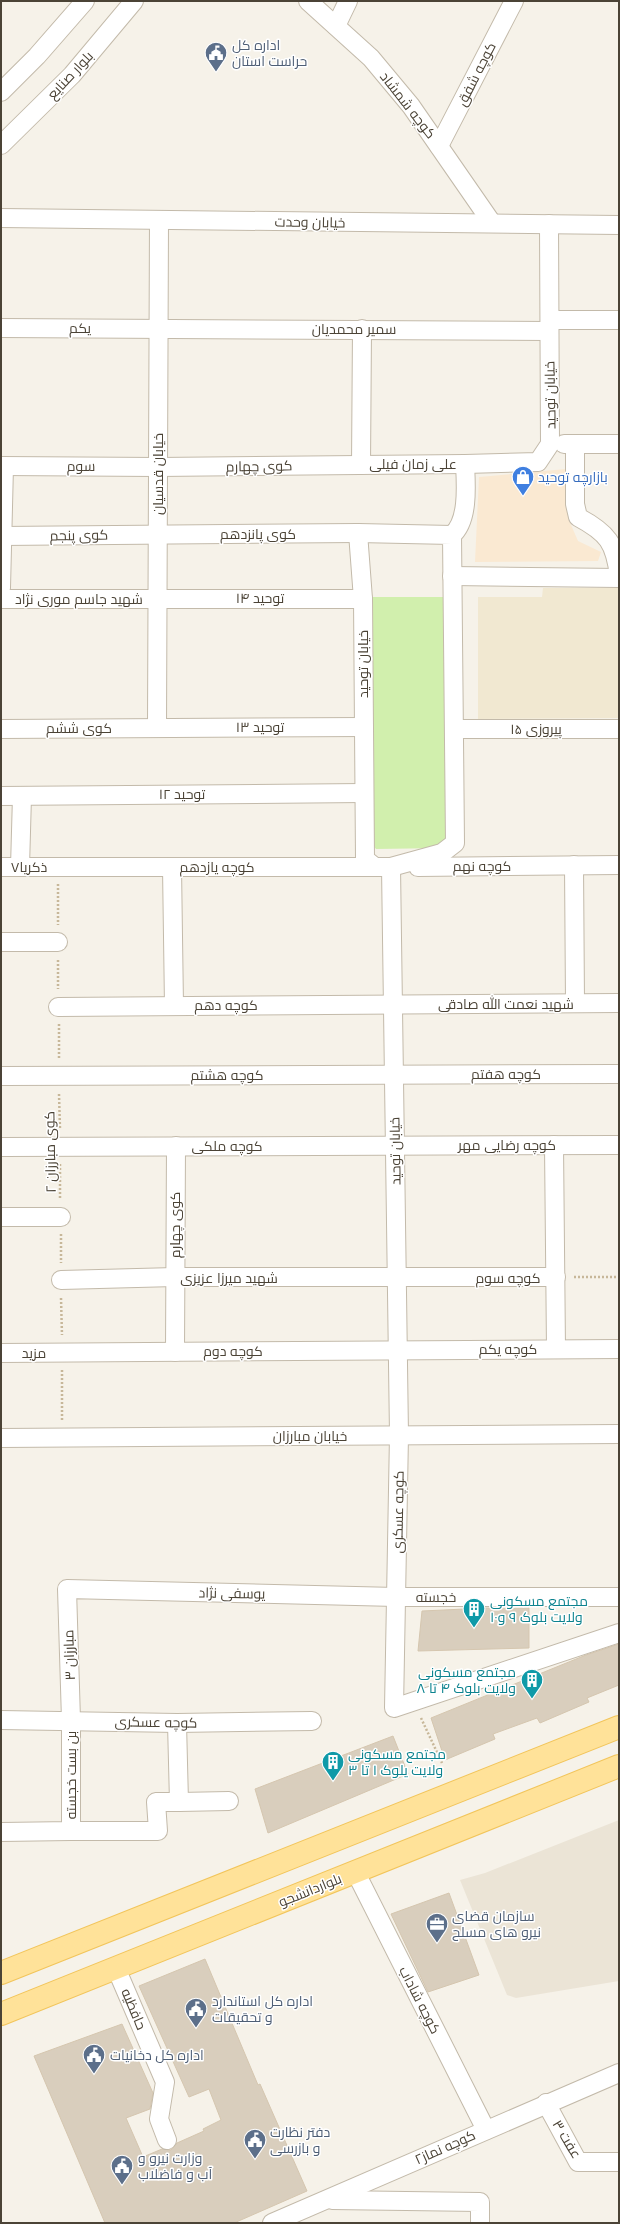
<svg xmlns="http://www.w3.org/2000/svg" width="620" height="2224" font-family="'Noto Sans',Cairo,sans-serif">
  <rect width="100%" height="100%" fill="#f6f2e9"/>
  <!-- residential -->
  <path fill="#ebe4d6" d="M619 1820V1981L516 1998 507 1995 460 1880 485 1873Z"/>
  <!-- commercial -->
  <path fill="#fae9d2" d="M566 469 568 518 578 541 601 552 598 561 475 562 479 477Z"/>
  <!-- education -->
  <path fill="#f1e8d1" d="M543 588H618V718L478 719V597H542Z"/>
  <!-- green -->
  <path fill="#d1efad" d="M369 597H447L450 842 444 848 376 849 371 843Z"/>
  <!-- building -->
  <g fill="#d9cebd" stroke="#d5c6af">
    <path d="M486 1608H529V1648L418 1651 422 1611Z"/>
    <path d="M619 1644V1685L587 1698 589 1702 540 1723 537 1718 493 1734 495 1739 445 1760 431 1718 586 1655Z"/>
    <path d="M393 1736 408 1774 268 1833 255 1789Z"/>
    <path d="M449 1893 479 1975 428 1992 391 1914Z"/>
    <path d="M205 1959 258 2085 260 2084 307 2191 234 2223H105L34 2056 122 2024 153 2093 150 2109 126 2118 143 2157 162 2149 171 2150 177 2143 204 2131 203 2129 221 2120 209 2089 189 2097 139 1986Z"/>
  </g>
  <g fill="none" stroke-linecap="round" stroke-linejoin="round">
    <!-- minor casing -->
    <g stroke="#c3baaa" stroke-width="20">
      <g id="minor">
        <path d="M308 1 371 58 411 106 492 223"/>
        <path d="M336 26 348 1"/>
        <path d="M1 92 37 56 85 1"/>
        <path d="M1 145 72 75 134 1"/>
        <path d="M439 146 514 1"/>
        <path d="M1 218 619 225"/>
        <path d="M550 320H619"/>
        <path d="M1 328 549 331"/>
        <path d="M564 444H619"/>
        <path d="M575 444V504L578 517C608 533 615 543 619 576"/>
        <path d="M361 465 362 329"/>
        <path d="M1 466 158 467 465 464"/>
        <path d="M452 535 455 843 442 853 391 867H375L365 859 363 599 358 533 452 535C469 521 466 484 465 464L538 462 550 444 549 224"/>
        <path d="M1 536 358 533"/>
        <path d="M452 576 619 578"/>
        <path d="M1 588 4 466"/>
        <path d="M1 599H363"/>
        <path d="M157 728 159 220"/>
        <path d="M1 729 364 727"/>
        <path d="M454 729H619"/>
        <path d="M1 796 364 793"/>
        <path d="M574 865 575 1003"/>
        <path d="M1 867H375"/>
        <path d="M20 867 22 796"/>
        <path d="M172 867 174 1006"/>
        <path d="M391 867 399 1435 394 1708 619 1633"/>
        <path d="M418 867 619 865"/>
        <path d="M1 942H58"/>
        <path d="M58 1007 619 1003"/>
        <path d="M1 1076 619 1074"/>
        <path d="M554 1145 556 1349"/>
        <path d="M1 1147 619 1145"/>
        <path d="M1 1217H61"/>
        <path d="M61 1280 175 1277H556"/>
        <path d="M175 1352 176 1146"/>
        <path d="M1 1353 619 1349"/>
        <path d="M1 1438 619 1434"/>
        <path d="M1 1720 177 1723 312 1721"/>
        <path d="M179 1802 229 1801"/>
        <path d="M71 1831H158L156 1802H179L177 1723"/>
        <path d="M1 1832 71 1831V1720L67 1589 396 1597H619"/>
        <path d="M355 1871 486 2130"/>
        <path d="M116 1968 165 2082 159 2119 167 2140"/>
        <path d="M546 2103 578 2162H619"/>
        <path d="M332 2200 480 2202V2223"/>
        <path d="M272 2223 619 2073"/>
      </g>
    </g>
    <!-- major casing -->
    <g stroke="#f2c55b" stroke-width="24">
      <g id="major">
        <path d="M1 1973 619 1727"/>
        <path d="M1 2014 619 1766"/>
      </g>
    </g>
    <!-- path -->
    <g stroke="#c7b799" stroke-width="2.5" stroke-dasharray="2 2" stroke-linecap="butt">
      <path d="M58 884V925"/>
      <path d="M58 960V989"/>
      <path d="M59 1024V1059"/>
      <path d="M59 1094 60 1129"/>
      <path d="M60 1164V1199"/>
      <path d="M61 1234V1263"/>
      <path d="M574 1277H619"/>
      <path d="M61 1298 62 1335"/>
      <path d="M62 1370V1421"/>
      <path d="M421 1718 442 1763"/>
    </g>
    <!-- minor -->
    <use href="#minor" stroke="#fff" stroke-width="18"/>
    <!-- major -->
    <use href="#major" stroke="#ffe299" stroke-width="22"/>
  </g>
  <!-- icons -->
  <defs>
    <g id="civic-pin" transform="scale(1.15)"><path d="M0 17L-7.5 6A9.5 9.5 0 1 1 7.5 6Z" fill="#5c6f8a" stroke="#fff"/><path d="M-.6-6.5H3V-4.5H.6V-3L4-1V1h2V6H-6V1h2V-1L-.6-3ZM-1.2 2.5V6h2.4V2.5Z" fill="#fff"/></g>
    <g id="shop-pin" transform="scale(1.15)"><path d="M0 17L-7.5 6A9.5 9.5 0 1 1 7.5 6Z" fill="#3f7fe0" stroke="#fff"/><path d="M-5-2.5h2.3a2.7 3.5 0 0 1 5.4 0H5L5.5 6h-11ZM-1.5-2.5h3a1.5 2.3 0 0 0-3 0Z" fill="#fff"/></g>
    <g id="building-pin" transform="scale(1.15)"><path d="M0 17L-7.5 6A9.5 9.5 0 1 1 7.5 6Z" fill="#0f9aa8" stroke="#fff"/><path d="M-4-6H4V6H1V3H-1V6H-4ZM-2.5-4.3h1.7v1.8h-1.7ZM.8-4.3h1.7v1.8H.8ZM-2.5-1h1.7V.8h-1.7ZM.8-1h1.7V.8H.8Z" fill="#fff"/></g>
    <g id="office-pin" transform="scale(1.15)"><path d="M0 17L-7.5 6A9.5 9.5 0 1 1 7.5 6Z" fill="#5c6f8a" stroke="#fff"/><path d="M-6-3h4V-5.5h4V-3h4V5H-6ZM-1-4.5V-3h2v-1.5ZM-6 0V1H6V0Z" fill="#fff"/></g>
  </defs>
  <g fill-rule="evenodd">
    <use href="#civic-pin" x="216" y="53"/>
    <use href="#shop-pin" x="523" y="477"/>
    <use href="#building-pin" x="474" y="1609"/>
    <use href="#building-pin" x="532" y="1680"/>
    <use href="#building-pin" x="333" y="1762"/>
    <use href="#office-pin" x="437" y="1924"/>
    <use href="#civic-pin" x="196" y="2009"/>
    <use href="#civic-pin" x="94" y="2055"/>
    <use href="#civic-pin" x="255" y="2140"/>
    <use href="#civic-pin" x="122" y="2166"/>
  </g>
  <g text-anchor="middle" stroke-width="3" stroke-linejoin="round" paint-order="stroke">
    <!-- service labels -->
    <g font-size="14" fill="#4e5e75" stroke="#fff" text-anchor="start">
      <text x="232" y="50">اداره کل<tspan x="232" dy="16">حراست استان</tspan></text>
      <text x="452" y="1921">سازمان قضای<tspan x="452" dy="16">نیرو های مسلح</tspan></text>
      <text x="212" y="2006">اداره کل استاندارد<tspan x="212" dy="16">و تحقیقات</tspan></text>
      <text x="110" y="2060">اداره کل دخانیات</text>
      <text x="270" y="2137">دفتر نظارت<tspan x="270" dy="16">و بازرسی</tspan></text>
      <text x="138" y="2163">وزارت نیرو و<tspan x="138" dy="16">آب و فاضلاب</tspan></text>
    </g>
    <!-- street labels -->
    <g font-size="14" fill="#4b4336" stroke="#fff">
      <text transform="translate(476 74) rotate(-63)" y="5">کوچه شفق</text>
      <text transform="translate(70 75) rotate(-47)" y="5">بلوار صنایع</text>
      <text transform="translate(408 105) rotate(52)" y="5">کوچه شمشاد</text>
      <text transform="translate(310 222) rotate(1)" y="5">خیابان وحدت</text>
      <text x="80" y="333">یکم</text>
      <text x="354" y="334">سمیر محمدیان</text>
      <text transform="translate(550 395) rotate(-91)" y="5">خیابان توحید</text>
      <text x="413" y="469">علی زمان فیلی</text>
      <text x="81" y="471">سوم</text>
      <text transform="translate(259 466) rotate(-1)" y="5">کوی چهارم</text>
      <text transform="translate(158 474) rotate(-90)" y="5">خیابان قدسیان</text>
      <text x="258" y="539">کوی پانزدهم</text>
      <text transform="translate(79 535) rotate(-1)" y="5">کوی پنجم</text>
      <text x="260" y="603">توحید ۱۴</text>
      <text x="79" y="604">شهید جاسم موری نژاد</text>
      <text transform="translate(363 664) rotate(-90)" y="5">خیابان توحید</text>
      <text x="260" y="732">توحید ۱۳</text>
      <text x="79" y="733">کوی ششم</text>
      <text x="536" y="734">پیروزی ۱۵</text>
      <text x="182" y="799">توحید ۱۲</text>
      <text x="482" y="871">کوچه نهم</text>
      <text x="29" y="872">ذکریا۷</text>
      <text x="217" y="872">کوچه یازدهم</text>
      <text x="506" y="1009">شهید نعمت الله صادقی</text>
      <text x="226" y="1010">کوچه دهم</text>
      <text x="506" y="1079">کوچه هفتم</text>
      <text x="227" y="1080">کوچه هشتم</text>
      <text x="507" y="1150">کوچه رضایی مهر</text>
      <text x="227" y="1151">کوچه ملکی</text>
      <text transform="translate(395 1151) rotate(-91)" y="5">خیابان توحید</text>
      <text transform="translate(50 1152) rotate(-91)" y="5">کوی مبارزان ۲</text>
      <text transform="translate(175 1225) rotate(-90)" y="5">کوی چهارم</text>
      <text x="229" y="1283">شهید میرزا عزیزی</text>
      <text x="508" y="1283">کوچه سوم</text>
      <text x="508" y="1354">کوچه یکم</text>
      <text x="233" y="1356">کوچه دوم</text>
      <text x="34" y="1358">مزید</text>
      <text x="310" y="1441">خیابان مبارزان</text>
      <text transform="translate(398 1512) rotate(-89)" y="5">کوچه عسکری</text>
      <text transform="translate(232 1593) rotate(1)" y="5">یوسفی نژاد</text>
      <text x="436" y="1602">خجسته</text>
      <text transform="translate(69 1655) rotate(-92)" y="5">مبارزان ۳</text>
      <text transform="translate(156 1722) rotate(1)" y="5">کوچه عسکری</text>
      <text transform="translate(71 1775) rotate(-90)" y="5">بن بست خجسته</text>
      <text transform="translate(310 1890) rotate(-22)" y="5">بلواردانشجو</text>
      <text transform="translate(420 2000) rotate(63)" y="5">کوچه شاداب</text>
      <text transform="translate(134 2009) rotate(67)" y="5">حافظیه</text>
      <text transform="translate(567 2139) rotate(59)" y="5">عفت ۳</text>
      <text transform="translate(445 2147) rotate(-24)" y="5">کوچه نماز۲</text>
    </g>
    <!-- shop labels -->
    <g font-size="14" fill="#366cbe" stroke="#fff" text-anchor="start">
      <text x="538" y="482">بازارچه توحید</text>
    </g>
    <!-- culture labels -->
    <g font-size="14" fill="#0d838f" stroke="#fff" text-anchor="start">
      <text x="490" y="1606">مجتمع مسکونی<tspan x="490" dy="16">ولایت بلوک ۹ و۱۰</tspan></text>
      <text x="516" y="1677" text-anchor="end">مجتمع مسکونی<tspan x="516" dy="16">ولایت بلوک ۴ تا ۸</tspan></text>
      <text x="348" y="1759">مجتمع مسکونی<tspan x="348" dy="16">ولایت یلوک ۱ تا ۳</tspan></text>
    </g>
  </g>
  <!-- border -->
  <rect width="620" height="2224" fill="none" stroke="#4b4336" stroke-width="4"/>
</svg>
